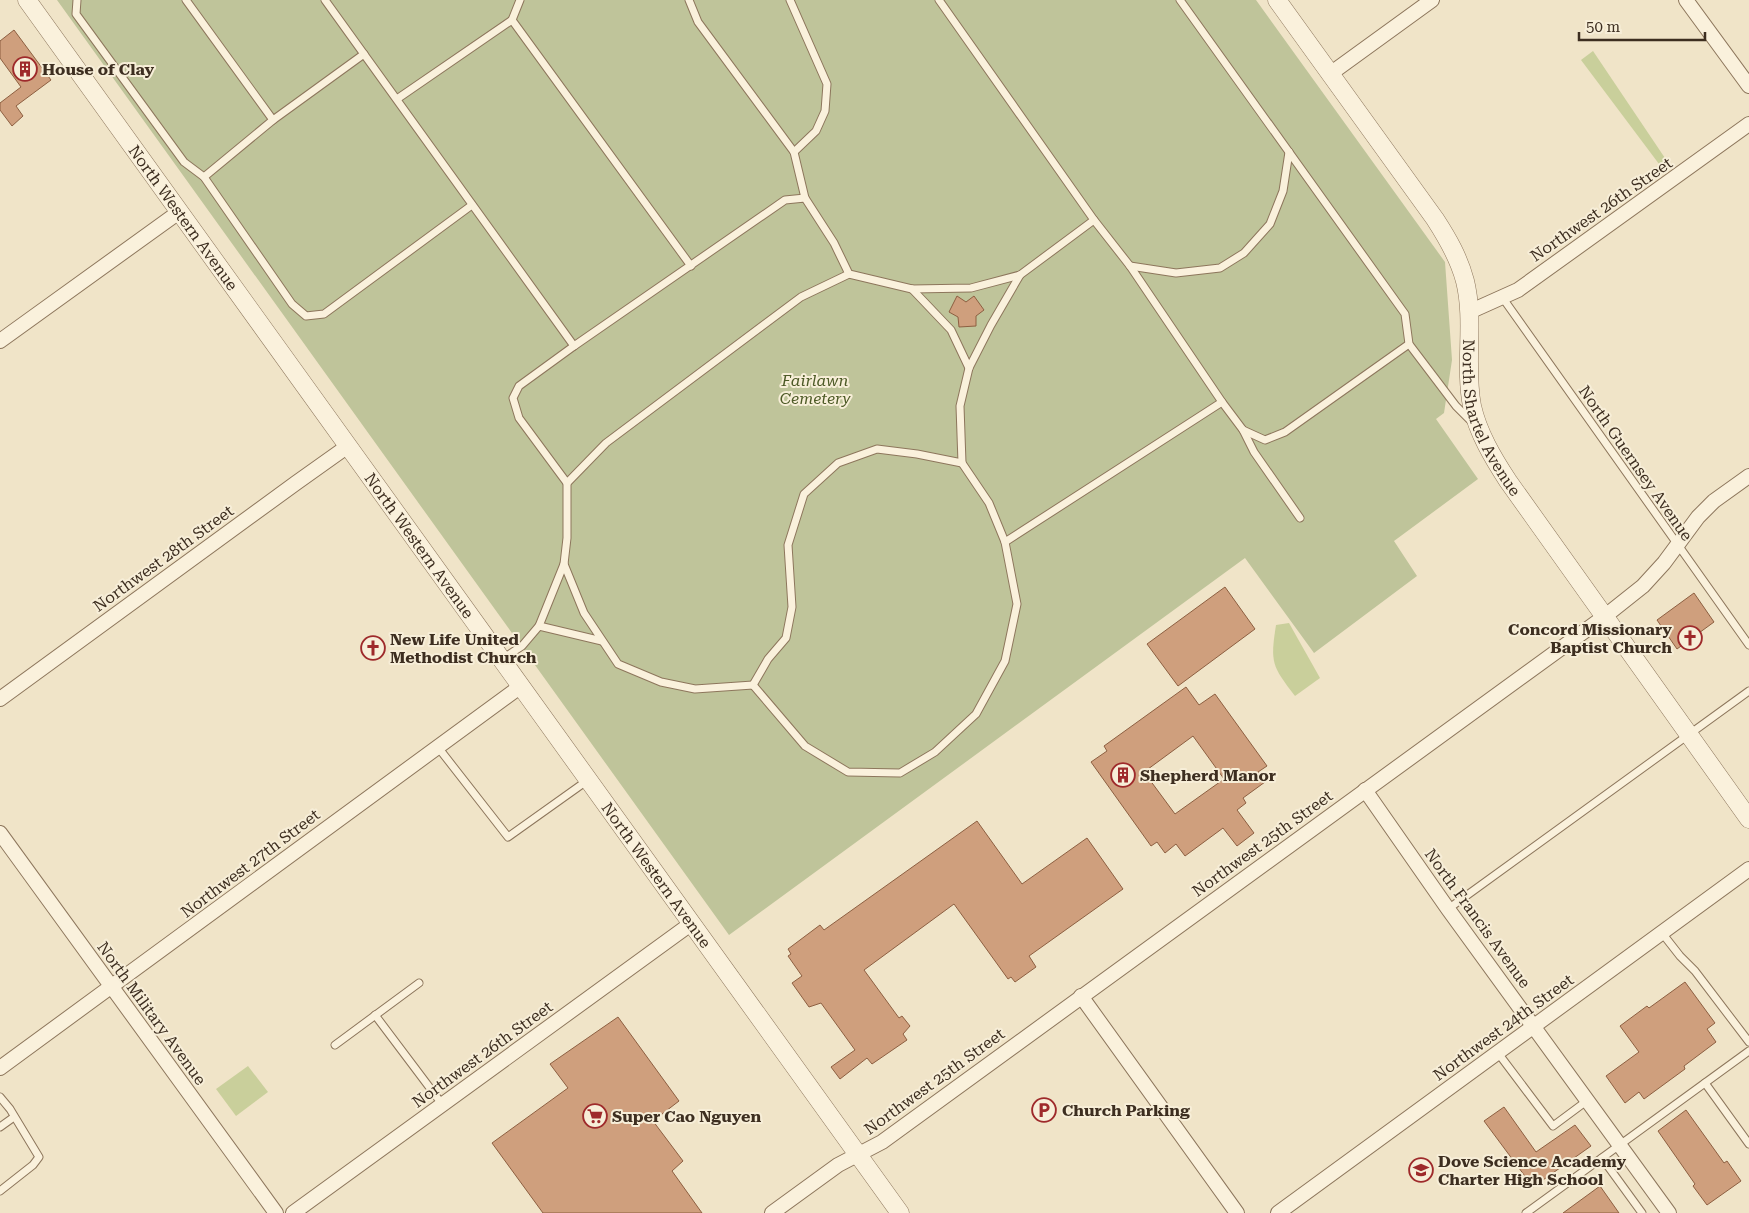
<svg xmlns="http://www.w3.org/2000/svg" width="1749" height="1213" font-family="'Roboto Serif',serif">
  <rect width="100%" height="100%" fill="#f0e4c8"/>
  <!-- green -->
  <g fill="#c9cf9b">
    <path d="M1593 51 1671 167 1665 172 1581 60Z"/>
    <path d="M1289 623 1320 678 1295 696C1272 666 1270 663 1276 625Z"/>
    <path d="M248 1066 268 1092 236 1116 216 1089Z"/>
  </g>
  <!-- cemetery -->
  <path fill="#bfc49a" d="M57 0H1256L1445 262 1452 360 1444 413 1436 419 1478 479 1394 541 1417 576 1314 653 1245 558 729 935Z"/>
  <!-- building -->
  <g fill="#cf9f7d" stroke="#8d5f41" fill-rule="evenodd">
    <path d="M14 30 51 80 16 106 23 116 12 126 0 110V103L21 87 0 58V41Z"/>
    <path d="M957 296 966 302 974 296 984 310 976 316V326L959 327 958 317 949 312Z"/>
    <path d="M1225 587 1255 629 1178 686 1147 644Z"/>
    <path d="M1694 593 1714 622 1677 649 1657 620Z"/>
    <path d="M1186 687 1199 705 1215 694 1267 766 1258 772 1265 782 1243 798 1246 803 1237 810 1254 833 1237 846 1223 828 1185 856 1176 844 1165 853 1157 842 1151 846 1091 762 1107 751 1104 746ZM1193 736 1224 779 1175 814 1144 772Z"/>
    <path d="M977 821 1022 884 1087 838 1123 889 1029 956 1036 967 1015 982 1011 977 1008 979 954 904 864 970 899 1018 902 1016 910 1026 903 1034 907 1040 872 1064 867 1058 840 1079 831 1067 855 1050 821 1003 809 1007 792 983 802 976 788 956 791 954 788 949 820 925 824 930Z"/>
    <path d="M1685 982 1715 1023 1707 1029 1716 1042 1684 1066 1685 1069 1644 1099 1639 1092 1625 1103 1606 1076 1639 1052 1620 1026 1647 1006 1649 1008Z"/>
    <path d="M618 1017 679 1101 653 1121 683 1161 672 1171 702 1213H543L492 1143 568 1088 550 1064Z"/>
    <path d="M1504 1107 1536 1152 1575 1125 1591 1146 1533 1187 1484 1121Z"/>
    <path d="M1686 1110 1724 1163 1727 1161 1741 1181 1707 1205 1693 1186 1695 1184 1658 1131Z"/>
    <path d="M1600 1186 1619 1213H1563Z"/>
  </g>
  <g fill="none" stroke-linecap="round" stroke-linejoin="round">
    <!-- service casing -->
    <g stroke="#8d765c" stroke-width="9">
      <g id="service">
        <path d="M77 0 76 14 184 162 204 177 292 304 306 316 324 314 472 205"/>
        <path d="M186 0 273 120"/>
        <path d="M325 0 574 346"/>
        <path d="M689 0 698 22 794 152 805 198"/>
        <path d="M790 0 827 84 825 111 816 131 794 152"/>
        <path d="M939 0 1094 220 1130 266 1222 402 1243 430 1265 440 1285 432 1409 344"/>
        <path d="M1180 0 1405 314 1409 344 1456 406 1471 421"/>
        <path d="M512 20 691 266"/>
        <path d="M397 99 512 20 520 0"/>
        <path d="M204 177 273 120 364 54"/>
        <path d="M1130 266 1176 273 1220 268 1244 253 1270 224 1283 191 1289 152"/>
        <path d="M912 289 951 330 969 368"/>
        <path d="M1502 297 1749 645"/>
        <path d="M1243 430 1254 452 1300 518"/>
        <path d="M567 483 519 418 513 398 519 386 574 346 785 200 805 198 834 243 849 274 912 289 971 288 1020 275 1094 220"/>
        <path d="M1005 542 1222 402"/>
        <path d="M539 626 564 564"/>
        <path d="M502 659 522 646 539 626 602 641"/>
        <path d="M753 685 805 746 848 772 900 773 935 752 976 714 1005 661 1017 604 1005 542 989 503 962 463 960 406 969 368 991 325 1020 275"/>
        <path d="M753 685 695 689 661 682 618 664 584 613 564 564 567 538V483L606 443 801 297 849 274"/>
        <path d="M753 685 768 659 786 638 792 607 788 545 804 494 838 463 877 449 917 454 962 463"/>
        <path d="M437 746 508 837 588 780"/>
        <path d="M1448 909 1749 691"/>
        <path d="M1662 933 1680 956 1695 971 1749 1042"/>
        <path d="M375 1015 442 1104"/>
        <path d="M335 1045 419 983"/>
        <path d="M1498 1053 1553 1126 1588 1100"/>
        <path d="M1705 1083 1749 1144"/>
        <path d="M0 1097 10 1109 39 1157 33 1165 0 1191"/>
        <path d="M0 1127 14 1117"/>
        <path d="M1602 1158 1642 1213"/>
        <path d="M1526 1213 1749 1051"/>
      </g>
    </g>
    <!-- minor casing -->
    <g stroke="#8d765c" stroke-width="16">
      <g id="minor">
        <path d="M1686 0 1749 86"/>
        <path d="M1330 74 1432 0"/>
        <path d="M1469 312 1518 290 1749 124"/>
        <path d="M0 341 179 212"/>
        <path d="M0 699 296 483 348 446"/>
        <path d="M1365 790 1448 909 1669 1213"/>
        <path d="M0 833 276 1213"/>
        <path d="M1081 996 1237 1213"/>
        <path d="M0 1068 521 686"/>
        <path d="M293 1213 692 923"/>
        <path d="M772 1213 838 1165 882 1142 1604 617 1643 586 1664 563 1698 517 1714 501 1749 476"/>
        <path d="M1278 1213 1749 869"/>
      </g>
    </g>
    <!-- tertiary casing -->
    <g stroke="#8d765c" stroke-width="19">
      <g id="tertiary">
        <path id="s1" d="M27 0 900 1213"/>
        <path id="s2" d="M1277 0 1435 219C1448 239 1459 258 1465 281 1475 321 1464 365 1472 406 1478 433 1493 458 1508 481L1749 819"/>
      </g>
    </g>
    <!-- service -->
    <use href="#service" stroke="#faf1dc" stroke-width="7"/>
    <!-- minor -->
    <use href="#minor" stroke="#faf1dc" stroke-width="14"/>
    <!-- tertiary -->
    <use href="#tertiary" stroke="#faf1dc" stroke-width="18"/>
  </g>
  <!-- icons -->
  <defs>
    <g id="building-ring" transform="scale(1.25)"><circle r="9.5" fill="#f7eed8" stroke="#9e2a2b" stroke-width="1.5"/><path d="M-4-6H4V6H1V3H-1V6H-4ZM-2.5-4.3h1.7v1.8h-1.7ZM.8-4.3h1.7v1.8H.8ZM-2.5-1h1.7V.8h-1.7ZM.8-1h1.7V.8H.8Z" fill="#9e2a2b"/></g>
    <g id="church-ring" transform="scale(1.25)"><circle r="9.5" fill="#f7eed8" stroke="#9e2a2b" stroke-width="1.5"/><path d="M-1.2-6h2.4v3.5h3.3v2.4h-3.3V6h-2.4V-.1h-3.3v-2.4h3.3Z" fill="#9e2a2b"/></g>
    <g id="parking-ring" transform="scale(1.25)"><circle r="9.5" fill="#f7eed8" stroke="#9e2a2b" stroke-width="1.5"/><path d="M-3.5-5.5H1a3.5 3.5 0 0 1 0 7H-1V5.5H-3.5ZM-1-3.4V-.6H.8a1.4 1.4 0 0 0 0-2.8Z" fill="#9e2a2b"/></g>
    <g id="supermarket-ring" transform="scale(1.25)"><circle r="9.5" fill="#f7eed8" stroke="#9e2a2b" stroke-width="1.5"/><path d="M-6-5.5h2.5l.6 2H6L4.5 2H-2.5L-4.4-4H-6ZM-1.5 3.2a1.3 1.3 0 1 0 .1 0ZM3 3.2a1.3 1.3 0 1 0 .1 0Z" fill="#9e2a2b"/></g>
    <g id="school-ring" transform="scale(1.25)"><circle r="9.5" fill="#f7eed8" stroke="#9e2a2b" stroke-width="1.5"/><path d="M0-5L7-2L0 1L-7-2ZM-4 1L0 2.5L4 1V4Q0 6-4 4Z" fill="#9e2a2b"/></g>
  </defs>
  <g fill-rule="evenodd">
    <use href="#building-ring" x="25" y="69"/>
    <use href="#church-ring" x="1690" y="638"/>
    <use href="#church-ring" x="373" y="648"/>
    <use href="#building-ring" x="1123" y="775"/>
    <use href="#parking-ring" x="1044" y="1110"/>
    <use href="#supermarket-ring" x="595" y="1116"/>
    <use href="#school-ring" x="1421" y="1170"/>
  </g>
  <g text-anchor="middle" stroke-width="4" stroke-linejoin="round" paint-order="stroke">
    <!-- poi labels -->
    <g font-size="16" font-weight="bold" fill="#3d2e20" stroke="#f7eed8" text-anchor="start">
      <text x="42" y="75">House of Clay</text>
      <text x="1672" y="635" text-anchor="end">Concord Missionary<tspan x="1672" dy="18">Baptist Church</tspan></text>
      <text x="390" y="645">New Life United<tspan x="390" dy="18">Methodist Church</tspan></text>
      <text x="1140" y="781">Shepherd Manor</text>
      <text x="1062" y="1116">Church Parking</text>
      <text x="612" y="1122">Super Cao Nguyen</text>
      <text x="1438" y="1167">Dove Science Academy<tspan x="1438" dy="18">Charter High School</tspan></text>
    </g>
    <!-- street labels -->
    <g font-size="16" fill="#3d2e20" stroke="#f7eed8">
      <text transform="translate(1601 209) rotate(-35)" y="6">Northwest 26th Street</text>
      <text dy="6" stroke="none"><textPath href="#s1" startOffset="268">North Western Avenue</textPath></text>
      <text dy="6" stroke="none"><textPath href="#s2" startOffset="481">North Shartel Avenue</textPath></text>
      <text transform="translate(1636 463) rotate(55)" y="6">North Guernsey Avenue</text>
      <text dy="6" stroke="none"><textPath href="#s1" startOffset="672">North Western Avenue</textPath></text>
      <text transform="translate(163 558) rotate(-36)" y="6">Northwest 28th Street</text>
      <text transform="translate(1262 843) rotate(-36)" y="6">Northwest 25th Street</text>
      <text transform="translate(250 863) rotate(-37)" y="6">Northwest 27th Street</text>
      <text dy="6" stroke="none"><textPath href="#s1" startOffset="1078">North Western Avenue</textPath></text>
      <text transform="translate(1478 918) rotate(54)" y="6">North Francis Avenue</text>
      <text transform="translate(152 1013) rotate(54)" y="6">North Military Avenue</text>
      <text transform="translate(1503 1027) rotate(-36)" y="6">Northwest 24th Street</text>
      <text transform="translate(482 1054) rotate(-36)" y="6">Northwest 26th Street</text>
      <text transform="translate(934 1081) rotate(-36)" y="6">Northwest 25th Street</text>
    </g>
    <!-- park labels -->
    <g font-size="16" font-style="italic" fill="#4d5a26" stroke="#f7eed8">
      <text x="815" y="386">Fairlawn<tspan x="815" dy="18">Cemetery</tspan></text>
    </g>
  </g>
  <!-- scale -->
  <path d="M1579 32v8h126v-8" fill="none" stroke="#3d2e20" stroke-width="2.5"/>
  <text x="1586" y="32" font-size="15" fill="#3d2e20" stroke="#f7eed8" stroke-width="4" paint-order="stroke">50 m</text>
</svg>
